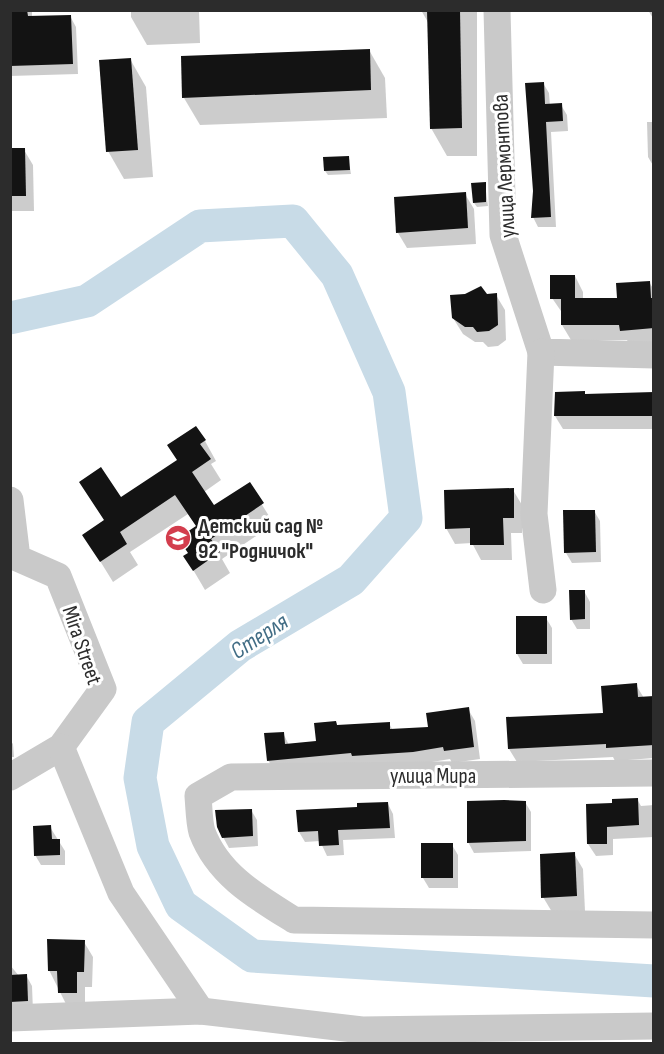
<svg xmlns="http://www.w3.org/2000/svg" width="664" height="1054" font-family="'Sofia Sans Condensed',sans-serif">
  <rect width="100%" height="100%" fill="#fff"/>
  <!-- shadow -->
  <g fill="#0003">
    <path d="M10 10H32V18L70 16 76 27 78 74 10 76Z"/>
    <path d="M131 10H199L200 43 147 45 131 17Z"/>
    <path d="M421 10H477V156H447L431 128 429 24Z"/>
    <path d="M648 10H654V20Z"/>
    <path d="M369 50 385 78 387 118 200 125 184 98Z"/>
    <path d="M130 59 146 87 153 177 124 179 108 151Z"/>
    <path d="M543 83 549 93 550 106 561 105 567 115 568 131 551 132 556 227H538L533 217Z"/>
    <path d="M647 122H654V167L648 157Z"/>
    <path d="M10 150H24L33 165 34 211H10Z"/>
    <path d="M348 157 351 174 328 175 325 171Z"/>
    <path d="M485 184 488 206 477 207 474 203Z"/>
    <path d="M465 194 474 209 476 244 407 248 398 233Z"/>
    <path d="M575 276 583 292V299L619 300 649 282 654 290V345L630 346 627 340H571L562 325 563 314 552 298Z"/>
    <path d="M487 295H496L505 310 506 340 498 346 488 347 483 342H475L463 334 453 318Z"/>
    <path d="M556 394H654V429H563L555 416Z"/>
    <path d="M205 441 216 461 211 464 221 480 204 492 214 507 249 484 274 524 222 559 230 573 205 590 185 556 189 554 197 527 188 514 130 552 138 565 113 582 84 535 105 521 81 482 120 499 178 461 169 445Z"/>
    <path d="M513 490 522 505V533H511L512 560H481L472 543 455 544 446 528Z"/>
    <path d="M594 511 600 521 601 562 572 563 566 553Z"/>
    <path d="M584 591 590 602V629H577L571 619Z"/>
    <path d="M546 618 552 628V664H523L517 654Z"/>
    <path d="M636 685 644 698 654 697V758L615 761 613 757 517 762 509 749 507 718 605 714Z"/>
    <path d="M468 709 475 721 480 759 452 763 450 759 420 764 275 772 268 760 283 733 289 745 317 743 336 722 338 727 389 723 393 731 430 728Z"/>
    <path d="M10 740 13 744 14 757H10Z"/>
    <path d="M637 799 641 806 654 805V837L613 839V855L596 856 588 844 614 805Z"/>
    <path d="M525 802 531 812V851L474 853 468 842Z"/>
    <path d="M388 804 393 814 395 838 343 840 344 855 327 856 320 841 305 842 299 832 359 808Z"/>
    <path d="M251 810 257 820 258 846 229 848 223 837Z"/>
    <path d="M50 827 65 851V865H41L35 855Z"/>
    <path d="M452 845 458 855V888H429L423 878Z"/>
    <path d="M574 854 583 869 585 911 552 912 543 897Z"/>
    <path d="M84 942 93 957 92 987H85V1008H68L49 970Z"/>
    <path d="M10 965 19 976 26 975 32 986 33 1011 10 1012Z"/>
  </g>
  <g fill="none" stroke-linecap="round" stroke-linejoin="round">
    <!-- river -->
    <path stroke="#c8dbe7" stroke-width="33" d="M10 318 87 301 200 226 293 221 337 275 389 392 406 518 351 580 240 646 148 722 140 778 153 846 181 905 252 956 654 981"/>
  </g>
  <!-- building -->
  <g fill="#131313">
    <path d="M10 10H27L28 16 71 15 73 64 10 66Z"/>
    <path d="M427 10H460L462 128 430 129Z"/>
    <path d="M370 49 371 90 182 98 181 56Z"/>
    <path d="M131 58 138 150 106 152 99 60Z"/>
    <path d="M544 82 545 104 562 103 563 121 546 122 551 217 531 218 533 191 525 83Z"/>
    <path d="M10 148H25L26 196H10Z"/>
    <path d="M349 156 350 170 324 171 323 157Z"/>
    <path d="M486 182V202L473 203 471 183Z"/>
    <path d="M466 192 468 228 396 233 394 197Z"/>
    <path d="M550 275H575V298H617L616 283 650 281 651 298H654V328L620 331 619 325H561V299H550Z"/>
    <path d="M481 286 487 294 497 293 498 325 489 331 477 332 473 327H465L452 318 450 295 465 294Z"/>
    <path d="M585 391V394L654 392V416H554L555 392Z"/>
    <path d="M196 426 206 440 200 444 211 459 192 472 214 505 250 482 264 503 211 539 220 552 193 571 183 556 188 553 178 538 196 526 175 495 120 532 127 544 100 562 82 535 104 520 79 482 101 467 121 497 177 460 167 445Z"/>
    <path d="M514 488V518H503L504 545H470V528L445 529 444 490Z"/>
    <path d="M563 510H595L596 552 564 553Z"/>
    <path d="M569 590H585V619L570 620Z"/>
    <rect x="516" y="616" width="31" height="38"/>
    <path d="M637 683 638 697 654 696V745L606 748V744L508 749 506 717 603 713 601 686Z"/>
    <path d="M469 707 474 747 444 751 443 747 413 752 352 756 351 753 267 761 264 733 284 732 285 744 316 741 314 723 336 721 337 725 390 722V729L428 727 426 713Z"/>
    <path d="M638 798 639 825 607 827V844H587L586 804 612 803V799Z"/>
    <path d="M504 800 526 801V841L467 843V801Z"/>
    <path d="M388 802 390 828 338 830 339 845 319 846 318 831 298 832 296 810 357 807V803Z"/>
    <path d="M252 809 253 836 222 838 217 827 215 810Z"/>
    <path d="M51 825 52 839H60V855L34 856 33 826Z"/>
    <rect x="421" y="843" width="32" height="35"/>
    <path d="M575 852 577 896 541 898 540 854Z"/>
    <path d="M47 939 85 940 84 972H77V993H58L57 971H48Z"/>
    <path d="M27 974 28 1001 10 1002V975Z"/>
  </g>
  <g fill="none" stroke-linecap="round" stroke-linejoin="round">
    <!-- minor -->
    <g stroke="#c9c9c9" stroke-width="27">
      <path d="M497 10 503 235 541 352 654 355"/>
      <path d="M541 352 534 514 543 590"/>
      <path d="M10 500 17 558 58 576 103 689 61 747 10 777"/>
      <path d="M61 747 121 893 201 1011"/>
      <path d="M654 773 231 777 198 796C199 807 199 822 202 832 218 875 257 897 294 920L654 925"/>
      <path d="M10 1018 201 1011 362 1030 654 1026"/>
    </g>
  </g>
  <!-- icons -->
  <defs>
    <g id="school-disc" transform="scale(1.35)"><circle r="9.5" fill="#d33d4d" stroke="#fff"/><path d="M0-5L7-2L0 1L-7-2ZM-4 1L0 2.5L4 1V4Q0 6-4 4Z" fill="#fff"/></g>
  </defs>
  <g fill-rule="evenodd">
    <use href="#school-disc" x="178" y="538"/>
  </g>
  <g text-anchor="middle" stroke-width="6" stroke-linejoin="round" paint-order="stroke">
    <!-- street labels -->
    <g font-size="22" fill="#2c2c2c" stroke="#fff">
      <text transform="translate(503 166) rotate(-93)" y="8">улица Лермонтова</text>
      <text transform="translate(83 645) rotate(71)" y="8">Mira Street</text>
      <text x="433" y="783">улица Мира</text>
    </g>
    <!-- poi labels -->
    <g font-size="22" font-weight="bold" fill="#2c2c2c" stroke="#fff" text-anchor="start">
      <text x="198" y="533">Детский сад №<tspan x="198" dy="25">92 "Родничок"</tspan></text>
    </g>
    <!-- water labels -->
    <g font-size="24" font-style="italic" fill="#426d85" stroke="#fff">
      <text transform="translate(259 636) rotate(-33)" y="8">Стерля</text>
    </g>
  </g>
  <!-- border -->
  <rect width="664" height="1054" fill="none" stroke="#2c2c2c" stroke-width="24"/>
</svg>
